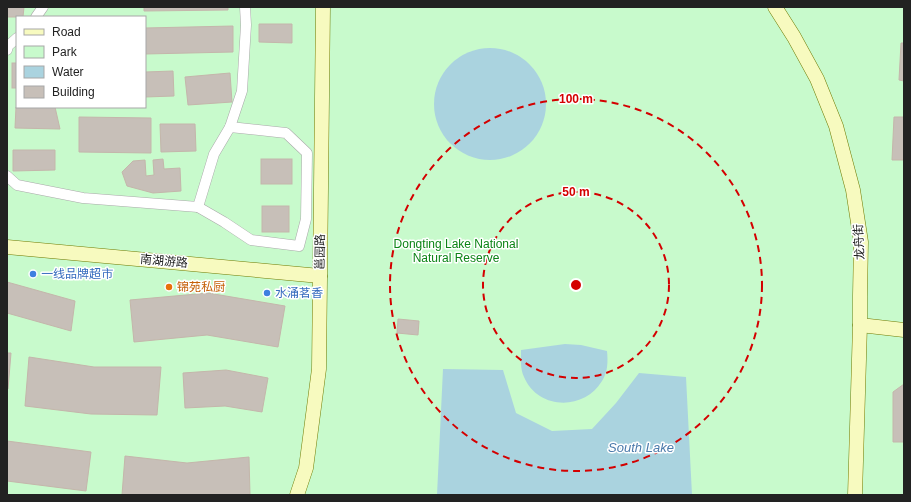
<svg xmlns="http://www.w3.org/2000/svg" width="911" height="502" font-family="Arial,'Noto Sans SC',sans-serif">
  <rect width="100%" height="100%" fill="#f2efe9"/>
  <!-- park -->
  <path fill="#c8facc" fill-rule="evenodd" d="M7 7H904V495H7ZM17 17H145V107H17Z"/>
  <!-- water -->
  <g fill="#aad3df">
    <circle cx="490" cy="104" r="56"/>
    <path d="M565 344 581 345 607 351C608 361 608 372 602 381 584 411 538 410 524 377 520 368 521 359 521 350Z"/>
    <path d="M443 369 503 370 516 413 552 431 592 429 616 403 639 373 686 377 692 495H437Z"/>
  </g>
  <!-- building -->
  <g fill="#c7bfb8" stroke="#c4b6ab">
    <path d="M7 7H24L23 17H7Z"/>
    <path d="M144 7H228V10L144 11Z"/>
    <path d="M259 24H292V43L259 42Z"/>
    <path d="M233 26V52L145 54V28Z"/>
    <path d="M901 43H904V81L899 80Z"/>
    <rect x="12" y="63" width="5" height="25"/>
    <path d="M173 71 174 96 145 97V72Z"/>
    <path d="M230 73 232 102 188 105 185 77Z"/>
    <path d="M16 107H55L60 129 15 128Z"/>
    <path d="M79 117 151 118V153L79 152Z"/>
    <path d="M894 117H904V160H892Z"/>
    <path d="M160 124H195L196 151 161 152Z"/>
    <path d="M13 150H55V170L13 171Z"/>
    <path d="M163 159 164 169 180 168 181 191 153 193 127 186 122 172 133 161 145 160 146 176 154 175 153 160Z"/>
    <rect x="261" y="159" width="31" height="25"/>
    <rect x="262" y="206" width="27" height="26"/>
    <path d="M7 282 75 301 71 331 7 313Z"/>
    <path d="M208 293 285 306 278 347 207 335 134 342 130 300Z"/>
    <path d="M398 319 419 321 418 335 397 333Z"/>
    <path d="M7 353H11L8 389H7Z"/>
    <path d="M29 357 94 367H161L157 415 91 414 25 406Z"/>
    <path d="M226 370 268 378 262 412 225 406 185 408 183 373Z"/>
    <path d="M904 384V442H893V392Z"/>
    <path d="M7 441 91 452 86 491 7 481Z"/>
    <path d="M125 456 187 463 249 457 250 495H122Z"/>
  </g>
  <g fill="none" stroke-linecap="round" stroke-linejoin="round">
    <!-- street casing -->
    <g stroke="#a9a9a9" stroke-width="11">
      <g id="street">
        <path d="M36 17 43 7"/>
        <path d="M7 50 8 46 17 38"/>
        <path d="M7 176 17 185 83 198 198 207 214 154 230 127 242 91 246 25 245 7"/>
        <path d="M198 207 224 222 251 240 299 246 306 219 307 153 286 133 230 127"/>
      </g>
    </g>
    <!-- secondary casing -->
    <g stroke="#707d05" stroke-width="15">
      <g id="secondary">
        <path d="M775 7 794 37 817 79 836 126 853 190 861 242 860 296V325L855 495"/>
        <path d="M7 247 320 276"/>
        <path d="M860 325 904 330"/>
        <path d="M297 495 306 468 319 369 323 7"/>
      </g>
    </g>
    <!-- street -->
    <use href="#street" stroke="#fff" stroke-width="10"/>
    <!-- secondary -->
    <use href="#secondary" stroke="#f7fabf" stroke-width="14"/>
  </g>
  <!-- distance rings -->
  <g fill="none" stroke="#d40000" stroke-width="2" stroke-dasharray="7 5">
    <circle cx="576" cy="285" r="93"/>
    <circle cx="576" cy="285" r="186"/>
  </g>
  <!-- markers -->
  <g fill="#3f7fe0" stroke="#fff" stroke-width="1.5">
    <circle cx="33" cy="274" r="4"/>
    <circle cx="267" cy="293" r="4"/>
  </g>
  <circle fill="#e8710a" stroke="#fff" stroke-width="1.5" cx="169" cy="287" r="4"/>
  <g text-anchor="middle" stroke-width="3" stroke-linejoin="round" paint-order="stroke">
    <!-- street labels -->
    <g font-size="12" fill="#222" stroke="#fff">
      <text transform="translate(859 242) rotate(-93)" y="4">龙舟街</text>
      <text transform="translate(320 252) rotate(-89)" y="4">邕园路</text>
      <text transform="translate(164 261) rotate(5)" y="4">南湖游路</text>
    </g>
    <!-- park labels -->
    <g font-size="12" fill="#0c8416" stroke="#fff">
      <text x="456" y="248">Dongting Lake National<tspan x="456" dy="14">Natural Reserve</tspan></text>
    </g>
    <!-- shop labels -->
    <g font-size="12" fill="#366cbe" stroke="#fff" text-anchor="start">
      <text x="41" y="278">一线品牌超市</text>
      <text x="275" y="297">水涌茗香</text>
    </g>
    <!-- food labels -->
    <g font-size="12" fill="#c56008" stroke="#fff" text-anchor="start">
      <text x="177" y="291">锦苑私厨</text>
    </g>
    <!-- water labels -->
    <g font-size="13" font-style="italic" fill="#4a7aab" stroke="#fff">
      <text x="641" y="452">South Lake</text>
    </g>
  </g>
  <circle cx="576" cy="285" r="6" fill="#d40000" stroke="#fff" stroke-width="2"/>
  <g font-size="12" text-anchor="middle" font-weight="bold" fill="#d40000" stroke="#fff" stroke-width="3" stroke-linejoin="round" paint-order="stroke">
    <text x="576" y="103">100 m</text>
    <text x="576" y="196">50 m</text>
  </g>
  <!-- border -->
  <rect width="911" height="502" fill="none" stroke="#222222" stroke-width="16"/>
  <!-- legend -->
  <rect x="16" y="16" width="130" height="92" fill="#ffffff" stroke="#a7a7a7"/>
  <rect x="24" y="29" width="20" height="6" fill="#f7fabf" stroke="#a7a7a7"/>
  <text x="52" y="36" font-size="12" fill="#222222">Road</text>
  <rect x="24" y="46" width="20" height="12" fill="#c8facc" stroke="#a7a7a7"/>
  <text x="52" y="56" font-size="12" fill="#222222">Park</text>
  <rect x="24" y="66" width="20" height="12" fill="#aad3df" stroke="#a7a7a7"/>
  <text x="52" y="76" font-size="12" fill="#222222">Water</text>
  <rect x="24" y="86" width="20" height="12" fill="#c7bfb8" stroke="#a7a7a7"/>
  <text x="52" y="96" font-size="12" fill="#222222">Building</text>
</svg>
